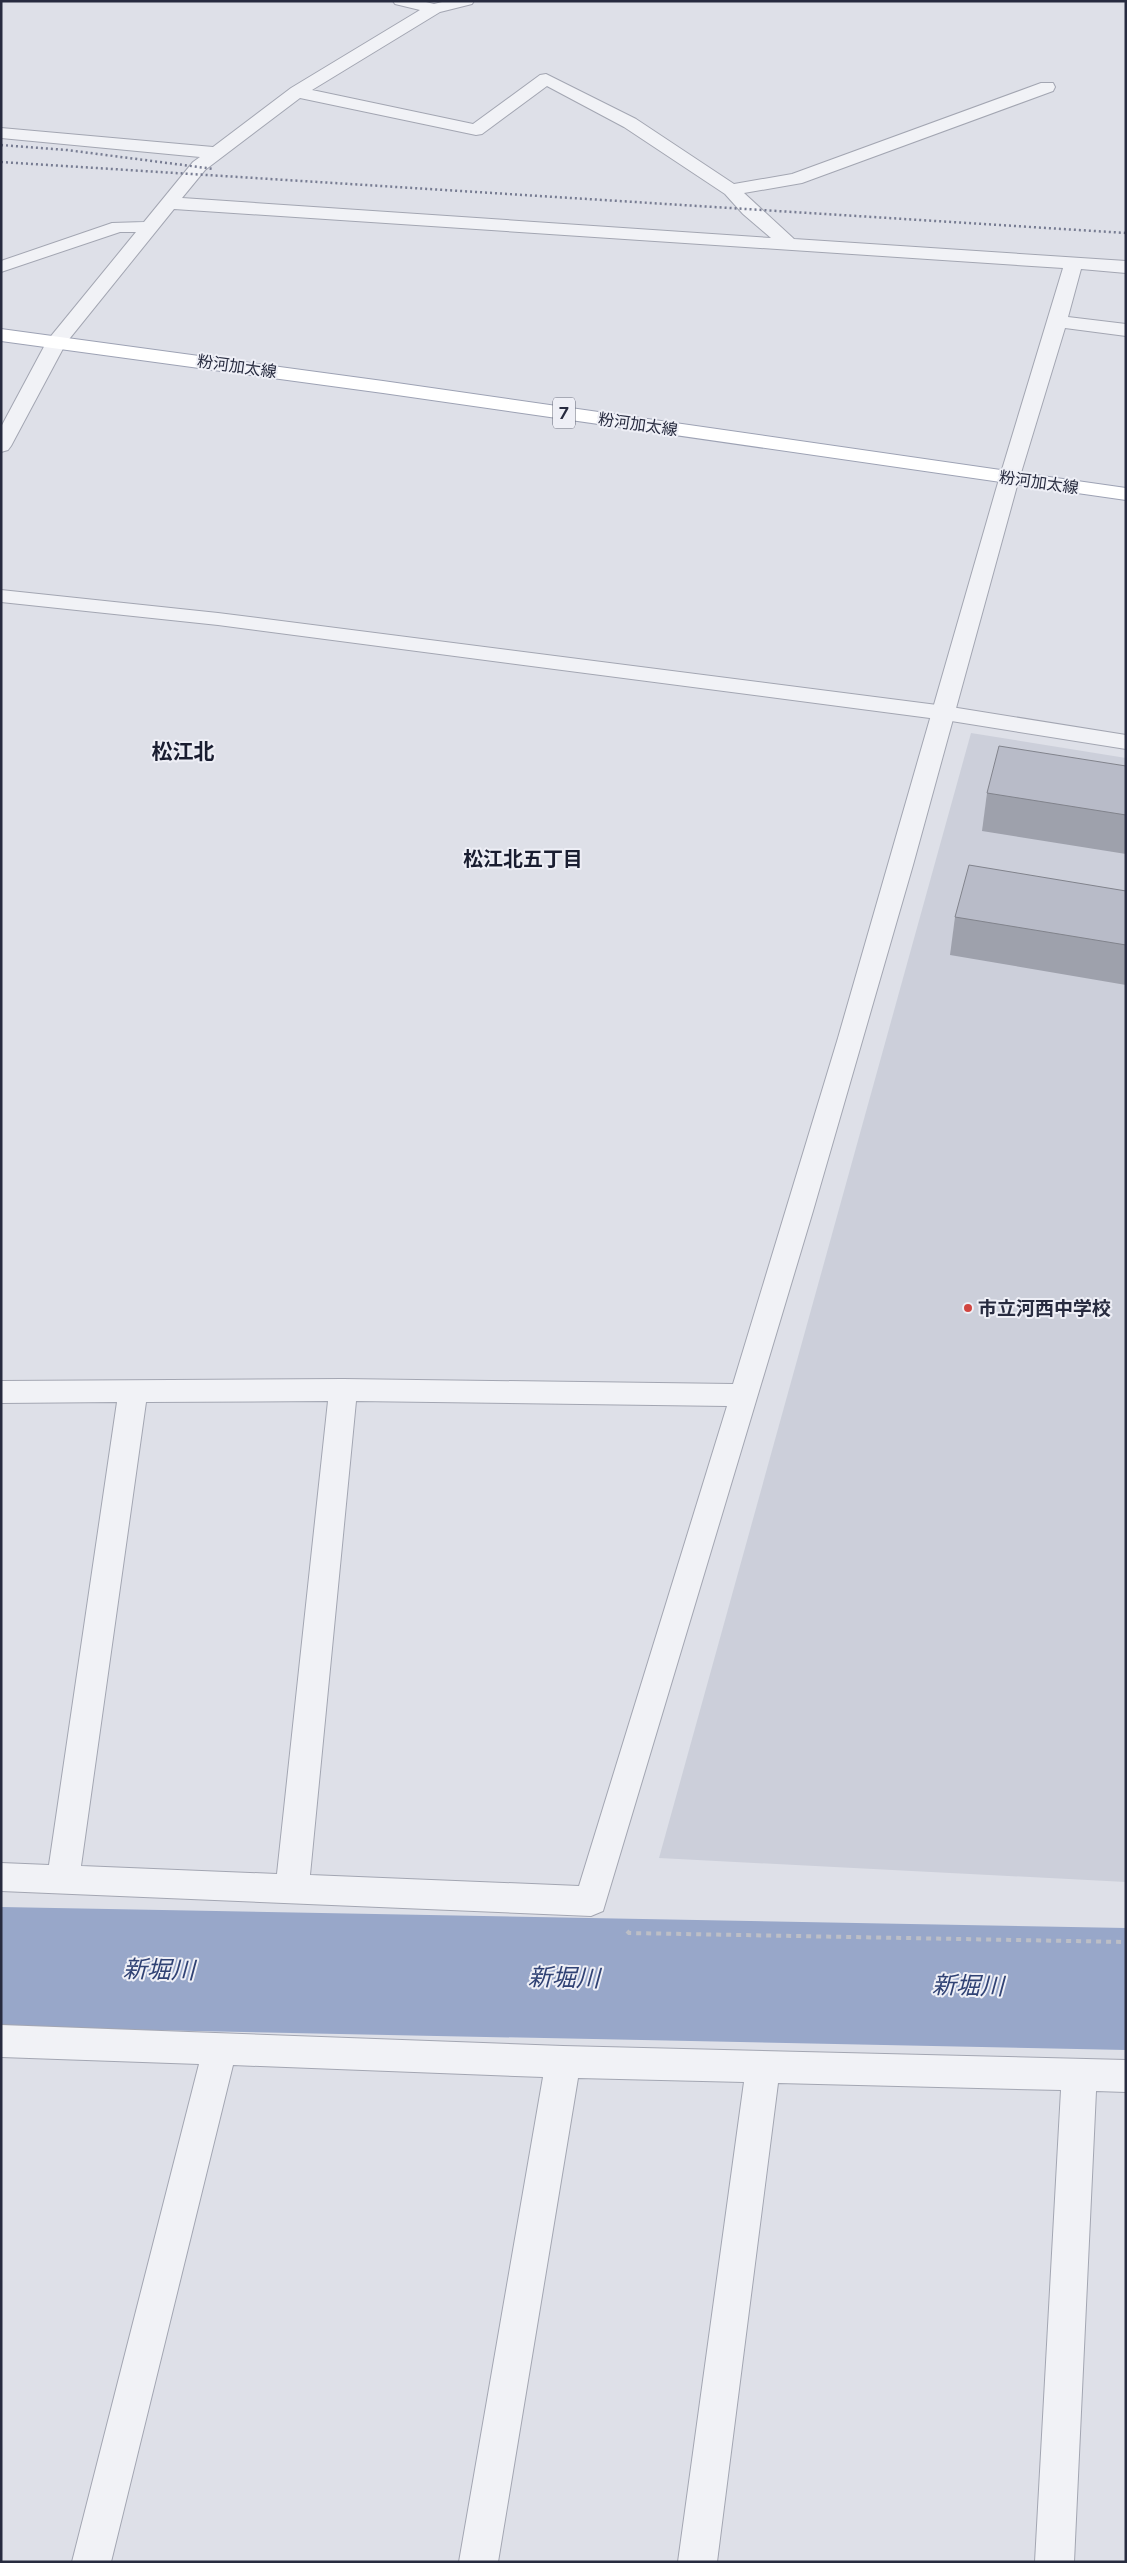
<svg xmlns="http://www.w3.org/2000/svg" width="1127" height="2563" font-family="Mulish,'Noto Sans JP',sans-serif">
  <rect width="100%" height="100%" fill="#dee0e8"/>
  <!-- built -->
  <path fill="#cccfda" d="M971 733 1126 758V1882L659 1858Z"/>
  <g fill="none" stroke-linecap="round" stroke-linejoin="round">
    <!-- river -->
    <path fill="#98a7c9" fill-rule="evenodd" d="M1 1907 1126 1928V2050L1 2027Z"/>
    <!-- minor casing -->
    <g stroke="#a3a6b2" stroke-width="2">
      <g id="minor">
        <path d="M393 1H422L434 4 446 1H474L472 4 440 12 312 90 473 124 540 75 546 74 636 119 734 184 792 174 1041 83H1053L1055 87 1053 91 802 183 744 193 794 239 1126 261V273L1081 269 1068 317 1126 324V336L1065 328 1017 486 913 865 813 1211 603 1911 591 1916 1 1891V1863L49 1865 117 1402 1 1403V1381L343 1379 733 1384 838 1038 997 486 1063 268 174 209 66 343 11 446 8 450 1 452V427L47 341 136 232H120L1 272V261L112 223 144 222 193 162 200 157 1 138V128L213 147 291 88 420 10 395 4ZM547 86 624 127 725 194 743 214 771 238 182 198 205 170 300 98 476 135 482 134ZM328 1401 277 1874 81 1866 146 1402ZM356 1401 727 1406 579 1886 310 1875Z"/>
        <path d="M1 2025 563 2046 1126 2060V2092L1096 2091 1074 2562H1035L1061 2090 778 2083 717 2562H678L744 2082 578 2078 498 2562H459L543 2077 233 2065 111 2562H72L199 2064 1 2057Z"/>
      </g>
    </g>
    <!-- tertiary casing -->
    <g stroke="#a3a6b2" stroke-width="2">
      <path id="tertiary" d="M1 590 218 613 945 706 1126 735V749L945 720 218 625 1 602Z"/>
    </g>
    <!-- primary casing -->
    <g stroke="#9da2b4" stroke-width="2">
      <path id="primary" d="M1 329 383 381 1126 488V500L383 393 1 341Z"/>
    </g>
    <!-- path -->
    <path stroke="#bcbec6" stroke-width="4" stroke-dasharray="5 5" stroke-linecap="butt" d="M627 1931 629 1933 1126 1942"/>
    <!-- minor -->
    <use href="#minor" fill="#f1f2f6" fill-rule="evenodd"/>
    <!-- tertiary -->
    <use href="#tertiary" fill="#f1f2f6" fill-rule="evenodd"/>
    <!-- primary -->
    <use href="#primary" fill="#fff" fill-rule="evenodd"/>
    <!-- rail -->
    <g stroke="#777c92" stroke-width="2.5" stroke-dasharray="2 3" stroke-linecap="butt">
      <path d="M1 145 67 150 214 169"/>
      <path d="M1 162 1126 233"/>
    </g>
  </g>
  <!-- wall -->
  <g fill="#9ea1ac">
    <path d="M1126 766V854L982 831 987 793Z"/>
    <path d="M1126 891V985L950 955 955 917Z"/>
  </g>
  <!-- building -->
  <g fill="#b8bbc8" stroke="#81838c">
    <path d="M999 746 1126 766V815L987 793Z"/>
    <path d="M969 865 1126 891V945L955 917Z"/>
  </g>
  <!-- markers -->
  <circle fill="#d14540" stroke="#eeeff6" stroke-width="2" cx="968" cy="1308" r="5"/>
  <g text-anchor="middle" stroke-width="4" stroke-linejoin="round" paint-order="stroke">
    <!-- far-street labels -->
    <g font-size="16" fill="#272b3f" stroke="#eeeff6">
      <text transform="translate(237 366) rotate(8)" y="6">粉河加太線</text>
      <text transform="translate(638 424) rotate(8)" y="6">粉河加太線</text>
      <text transform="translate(1039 482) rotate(8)" y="6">粉河加太線</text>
    </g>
    <!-- shield labels -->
    <rect fill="#eeeff6" stroke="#636676" stroke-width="1" x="553" y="397.5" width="22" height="31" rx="4"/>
    <g font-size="18" font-weight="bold" fill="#272b3f">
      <text x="564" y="419">7</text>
    </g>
    <!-- poi labels -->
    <g font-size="19" font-weight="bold" fill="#272b3f" stroke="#eeeff6" text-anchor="start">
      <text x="978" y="1315">市立河西中学校</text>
    </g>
    <!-- neighbourhood labels -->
    <g font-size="20" font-weight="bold" fill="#191d30" stroke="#eeeff6">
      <text x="523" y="866">松江北五丁目</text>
    </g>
    <!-- quarter labels -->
    <g font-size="21" font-weight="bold" fill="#191d30" stroke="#eeeff6">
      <text x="183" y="759">松江北</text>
    </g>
    <!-- near-water labels -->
    <g font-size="24" font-style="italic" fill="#304274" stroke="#eeeff6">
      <text transform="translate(159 1970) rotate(1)" y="8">新堀川</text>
      <text transform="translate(564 1978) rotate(1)" y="8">新堀川</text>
      <text transform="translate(968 1986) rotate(1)" y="8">新堀川</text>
    </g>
  </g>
  <!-- border -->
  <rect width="1127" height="2563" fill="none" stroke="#272b3f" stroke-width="5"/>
</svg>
